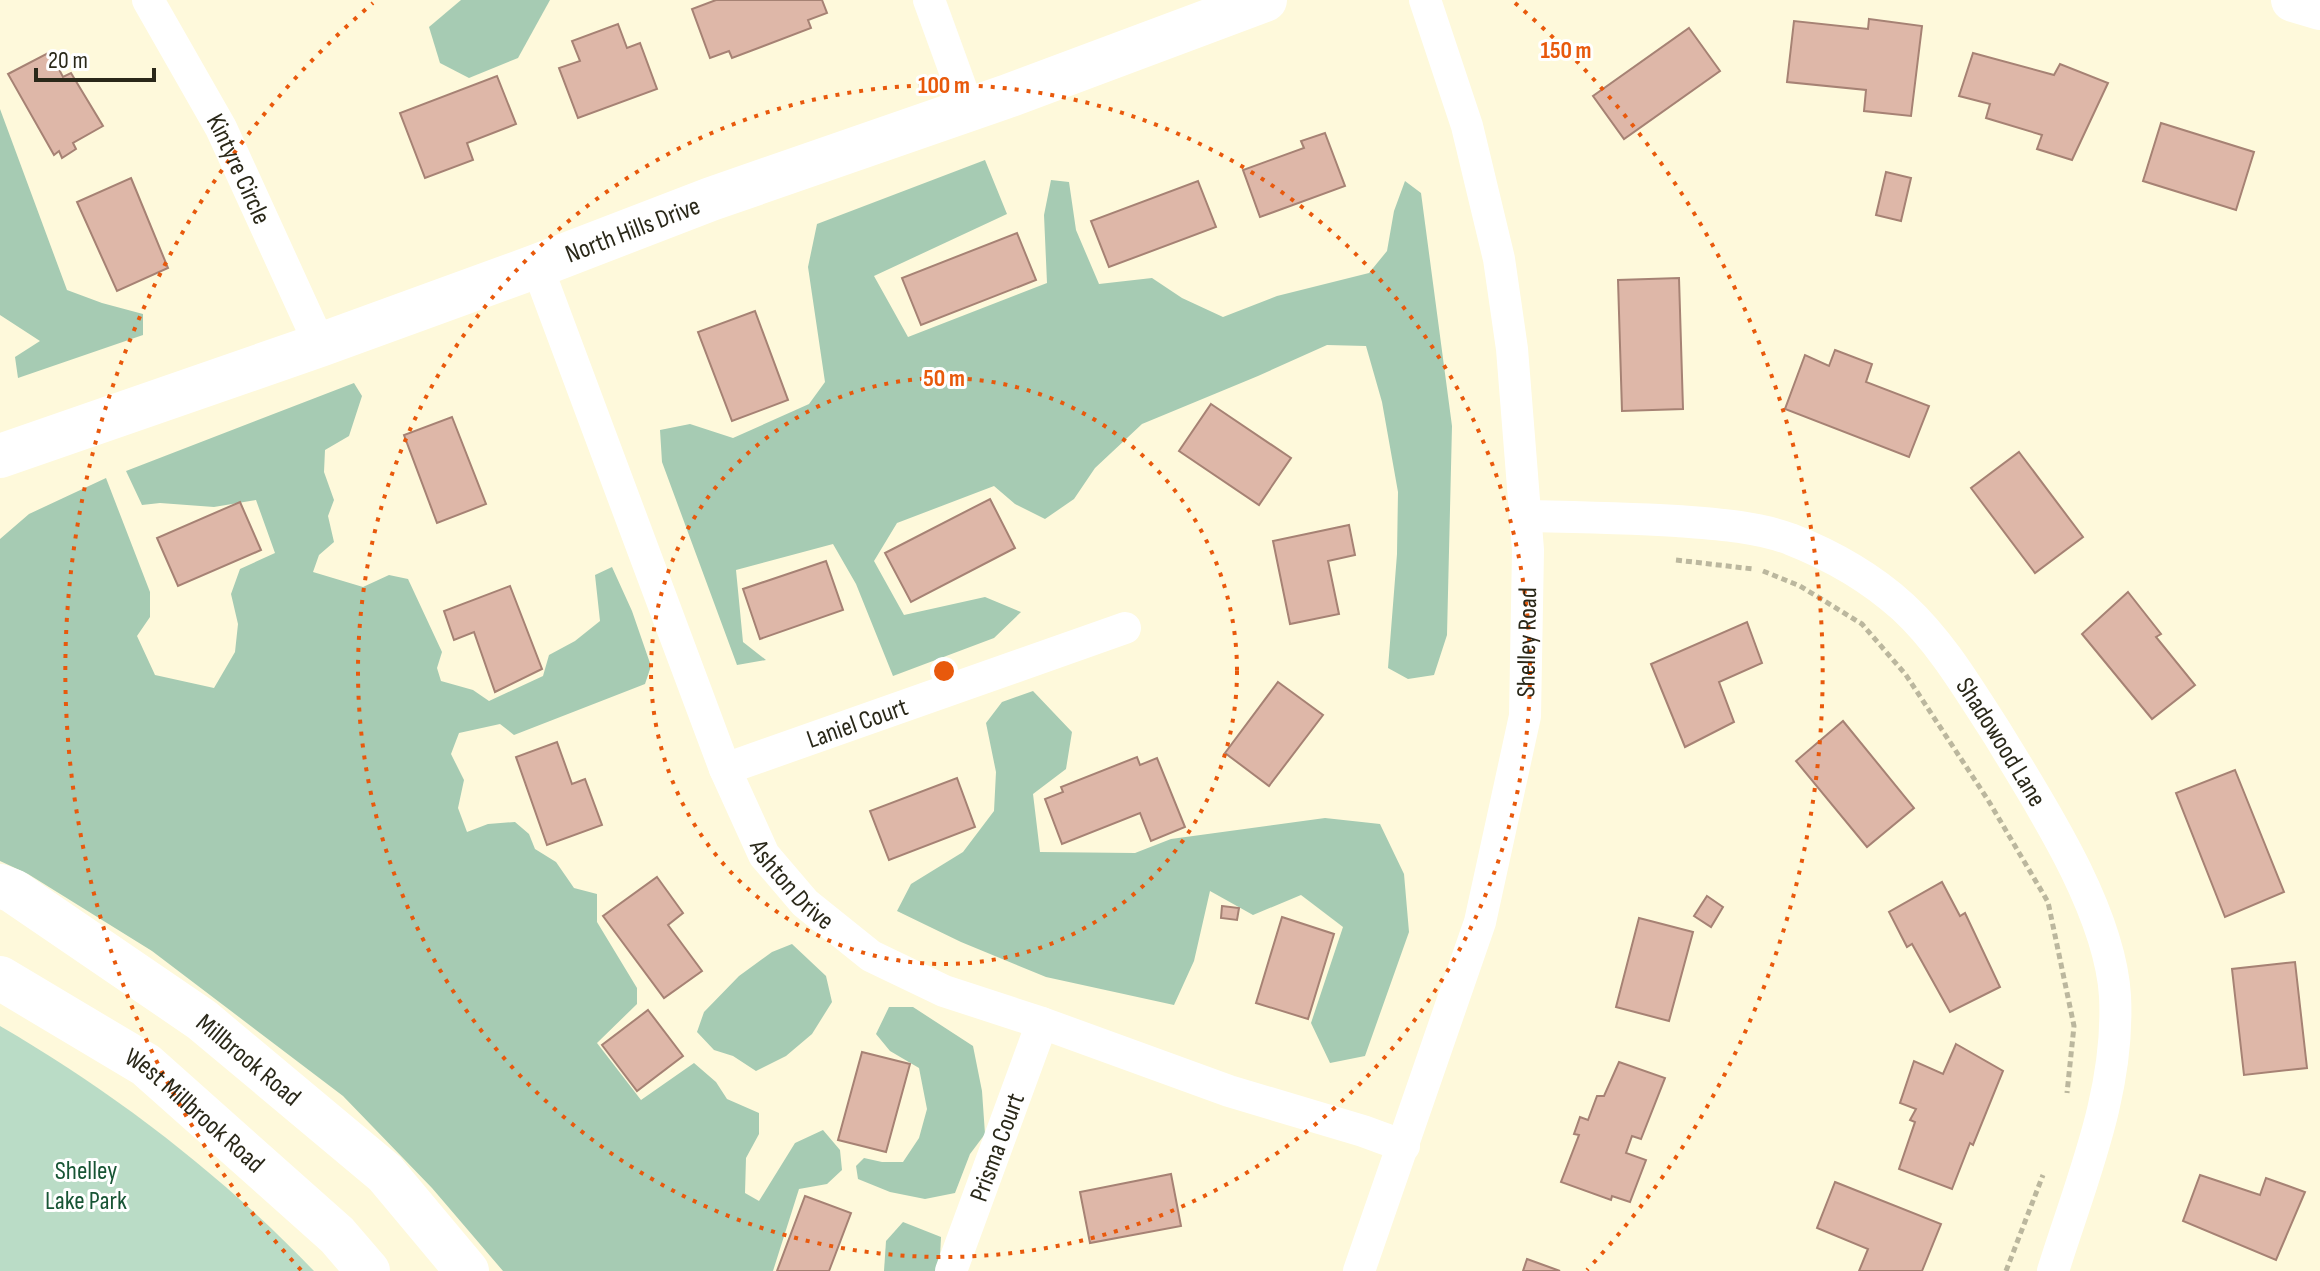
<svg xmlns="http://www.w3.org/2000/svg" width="2320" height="1271" font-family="'Sofia Sans Condensed',sans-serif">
  <rect width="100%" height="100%" fill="#fef9db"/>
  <!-- green -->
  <path fill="#badcc6" d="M0 1026C115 1093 222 1175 314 1271H0Z"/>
  <!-- forest -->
  <g fill="#a6cbb3">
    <path d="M461 0H550L518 58 469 78 440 63 429 27Z"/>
    <path d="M0 109 67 290 102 303 143 314V335L18 378 15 357 40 341 0 315Z"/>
    <path d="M985 160 1007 214 874 276 908 337 1047 283 1044 215 1051 180 1069 182 1076 230 1099 284 1152 278 1182 298 1223 317 1277 296 1369 273 1387 251 1394 211 1405 181 1421 193 1452 426 1447 635 1434 675 1408 679 1388 668 1397 554 1398 492 1382 402 1366 346 1327 345 1258 376 1142 424 1095 468 1074 499 1045 519 1015 504 994 486 897 523 874 561 904 615 985 597 1021 612 994 638 893 676 856 584 833 544 736 570 743 642 766 660 737 665 662 462 660 430 690 424 733 438 809 404 825 382 808 267 817 224Z"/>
    <path d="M354 383 362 396 349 436 325 450 324 472 334 500 328 516 334 542 319 555 313 572 363 587 389 575 408 579 442 652 437 668 441 681 473 690 489 701 543 676 549 655 575 641 600 621 595 575 612 567 632 611 651 666 645 684 514 735 500 724 459 733 451 754 464 780 458 808 467 832 488 824 515 822 529 834 535 849 556 862 574 888 597 894V922L637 988V1004L597 1043 641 1100 694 1063 716 1082 727 1099 759 1113V1134L746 1158 745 1193 759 1201 795 1143 823 1130 840 1150 842 1170 827 1184 799 1189 773 1271H503L432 1188 343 1096 152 951 28 874 0 861V539L29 514 106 478 150 592V617L137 636 155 675 214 688 235 652 238 624 231 594 240 569 275 553 256 500 214 507 160 503 142 505 126 471Z"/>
    <path d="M1033 691 1072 732 1066 769 1033 794 1040 852 1135 853 1171 839 1325 818 1380 824 1404 874 1409 932 1365 1056 1330 1063 1311 1023 1343 927 1301 895 1253 915 1210 891 1194 961 1174 1005 1046 977 961 942 897 911 911 884 963 852 994 811 996 772 986 723 1002 702Z"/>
    <path d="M792 944 826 976 832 1002 812 1034 786 1056 756 1071 733 1056 714 1050 697 1032 704 1012 739 976 772 952Z"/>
    <path d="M889 1007H913L973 1046 982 1091 985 1134 970 1154 955 1193 925 1199 890 1192 858 1179 856 1166 864 1158 882 1162H903L919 1138 927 1109 919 1068 890 1051 876 1034Z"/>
    <path d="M903 1222 941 1237 940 1257 936 1271H884L886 1241Z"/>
  </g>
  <!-- building -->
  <g fill="#deb7a8" stroke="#a68274" stroke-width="2">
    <path d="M716 0H822L827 13 808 20 811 28 732 58 729 51 710 58 692 9Z"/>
    <path d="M1869 19 1922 26 1911 116 1864 111 1866 90 1787 82 1794 21 1868 29Z"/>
    <path d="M618 24 627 48 640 43 657 89 578 118 559 68 580 61 572 41Z"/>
    <path d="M1689 28 1720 71 1624 139 1593 96Z"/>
    <path d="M50 52 63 77 71 73 103 126 73 143 76 149 62 158 59 151 54 155 8 74Z"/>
    <path d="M1973 53 2054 75 2060 64 2108 83 2072 160 2037 149 2042 135 1986 118 1990 104 1959 96Z"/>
    <path d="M497 76 516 124 467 143 473 160 425 178 400 113Z"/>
    <path d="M2161 123 2254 152 2236 210 2143 181Z"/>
    <path d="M1325 133 1345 186 1260 217 1243 170 1304 148 1301 141Z"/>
    <path d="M1886 172 1911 178 1901 221 1876 215Z"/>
    <path d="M131 178 168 268 117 291 77 202Z"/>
    <path d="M1198 181 1216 227 1109 267 1091 221Z"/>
    <path d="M1017 233 1036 280 921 325 902 278Z"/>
    <path d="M1679 278 1683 409 1622 411 1618 280Z"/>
    <path d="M755 311 788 400 732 421 698 332Z"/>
    <path d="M1835 350 1872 364 1866 382 1929 406 1909 457 1785 409 1805 355 1829 366Z"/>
    <path d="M1211 404 1291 458 1259 505 1179 451Z"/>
    <path d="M452 417 486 504 437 523 404 435Z"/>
    <path d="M2019 452 2083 537 2035 573 1971 488Z"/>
    <path d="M990 499 1015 548 911 602 885 553Z"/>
    <path d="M240 502 261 550 178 586 157 538Z"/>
    <path d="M1349 525 1355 555 1328 561 1339 614 1290 624 1273 541Z"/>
    <path d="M826 561 843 610 760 639 743 589Z"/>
    <path d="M510 586 542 669 495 692 474 632 454 640 444 611Z"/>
    <path d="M2128 592 2161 634 2156 637 2195 685 2152 719 2082 634Z"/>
    <path d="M1747 622 1762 663 1719 682 1734 722 1685 747 1651 664Z"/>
    <path d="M1278 682 1323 715 1269 786 1225 753Z"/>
    <path d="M1843 721 1914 808 1867 847 1796 761Z"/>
    <path d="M557 742 572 784 585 779 602 825 547 845 516 757Z"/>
    <path d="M1137 757 1140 765 1157 758 1185 827 1151 841 1140 813 1062 844 1045 799 1063 792 1061 787Z"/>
    <path d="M2235 770 2284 892 2225 917 2176 793Z"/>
    <path d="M957 778 975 827 889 860 870 811Z"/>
    <path d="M657 877 683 913 668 925 702 971 664 998 603 916Z"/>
    <path d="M1942 882 1960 916 1965 913 2000 987 1950 1012 1912 944 1907 947 1889 912Z"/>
    <path d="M1707 896 1723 907 1711 927 1694 916Z"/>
    <path d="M1222 906 1239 908 1237 920 1221 918Z"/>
    <path d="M1282 917 1334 934 1308 1019 1256 1003Z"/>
    <path d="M1639 918 1693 932 1669 1021 1616 1007Z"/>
    <path d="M2295 962 2307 1068 2244 1075 2232 969Z"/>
    <path d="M648 1010 683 1056 637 1091 602 1045Z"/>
    <path d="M1956 1044 2003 1071 1973 1145 1970 1143 1952 1189 1899 1169 1915 1122 1910 1120 1916 1109 1900 1103 1914 1061 1943 1074Z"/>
    <path d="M862 1052 910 1064 886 1152 838 1140Z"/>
    <path d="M1619 1062 1665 1078 1641 1139 1632 1136 1626 1153 1646 1160 1630 1202 1612 1196 1611 1200 1561 1182 1579 1135 1574 1134 1580 1117 1588 1120 1597 1096H1604Z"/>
    <path d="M1171 1174 1181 1226 1090 1243 1080 1192Z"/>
    <path d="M2200 1175 2260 1195 2266 1178 2305 1192 2276 1260 2183 1221Z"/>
    <path d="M1835 1182 1941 1224 1922 1271H1859L1868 1249 1817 1228Z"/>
    <path d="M805 1196 851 1213 829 1271H777Z"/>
    <path d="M1527 1259 1560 1271H1523Z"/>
  </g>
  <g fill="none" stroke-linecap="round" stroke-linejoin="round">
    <!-- path -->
    <g stroke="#bbb79e" stroke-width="5" stroke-dasharray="6 4" stroke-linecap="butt">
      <path d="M1676 560 1753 569"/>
      <path d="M1763 571 1800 586 1862 624 1906 675 1988 800 2048 902 2074 1026 2067 1093"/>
      <path d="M2006 1271 2043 1175"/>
    </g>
    <!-- minor -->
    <g stroke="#fff" stroke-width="32">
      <path id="s1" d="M148 0 221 128 320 345"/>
      <path d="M929 0 969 110"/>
      <path id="s2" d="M537 266 725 769 764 855 805 903 871 956 944 991 1042 1023 1229 1091 1363 1131 1404 1146"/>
      <path id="s3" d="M1526 516C1577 517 1627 518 1677 521 1715 524 1754 526 1790 539 1831 555 1871 578 1903 607 1942 643 1969 690 1997 733 2041 805 2110 911 2115 996 2120 1092 2081 1181 2053 1271"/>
      <path id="s4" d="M725 769 1125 628"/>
      <path id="s5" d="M951 1271 1042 1023"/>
      <path id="s6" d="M1359 1271 1480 922 1525 716 1528 550 1512 349 1499 259 1467 126 1425 0"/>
    </g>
    <!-- secondary -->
    <g stroke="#fff" stroke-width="44">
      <path d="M2293 0 2320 8"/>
      <path id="s7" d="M0 456 320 345 537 266 711 199 1005 97 1265 0"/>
    </g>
    <!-- primary -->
    <g stroke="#fff" stroke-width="44">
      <path id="s8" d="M0 886 13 891 202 1020 385 1173 467 1271"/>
      <path id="s9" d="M0 978 146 1065 337 1235 368 1271"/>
    </g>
  </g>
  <!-- distance rings -->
  <g fill="none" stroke="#e8590c" stroke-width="4" stroke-dasharray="4 8">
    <circle cx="944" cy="671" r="293"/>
    <circle cx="944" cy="671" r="586"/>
    <path d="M301 1270A879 879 0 0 1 373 3M1515 3A879 879 0 0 1 1587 1270"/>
  </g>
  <g text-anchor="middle" stroke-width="6" stroke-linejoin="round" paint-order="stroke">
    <!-- street labels -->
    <g font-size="26" fill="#2a2819" stroke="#fff">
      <text dy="9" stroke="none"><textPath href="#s1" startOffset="192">Kintyre Circle</textPath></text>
      <text dy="9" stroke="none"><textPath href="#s7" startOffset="672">North Hills Drive</textPath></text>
      <text dy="9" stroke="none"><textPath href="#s6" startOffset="654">Shelley Road</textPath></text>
      <text dy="9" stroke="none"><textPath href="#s4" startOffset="140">Laniel Court</textPath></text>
      <text dy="9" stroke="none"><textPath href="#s3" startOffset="566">Shadowood Lane</textPath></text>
      <text dy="9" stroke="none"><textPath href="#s2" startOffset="672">Ashton Drive</textPath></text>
      <text dy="9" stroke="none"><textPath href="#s8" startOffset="304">Millbrook Road</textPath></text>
      <text dy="9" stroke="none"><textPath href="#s9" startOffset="236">West Millbrook Road</textPath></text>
      <text dy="9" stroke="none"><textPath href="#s5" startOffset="132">Prisma Court</textPath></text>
    </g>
    <!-- park labels -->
    <g font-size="26" fill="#185535" stroke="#fff">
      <text x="86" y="1179">Shelley<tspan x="86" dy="30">Lake Park</tspan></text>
    </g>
  </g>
  <circle cx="944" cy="671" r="12" fill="#e8590c" stroke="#fff" stroke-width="4"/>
  <g font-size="24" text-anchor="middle" font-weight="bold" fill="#e8590c" stroke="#fff" stroke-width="6" stroke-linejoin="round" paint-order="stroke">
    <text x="1566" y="58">150 m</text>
    <text x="944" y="93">100 m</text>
    <text x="944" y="386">50 m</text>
  </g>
  <!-- scale -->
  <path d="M36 68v12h118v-12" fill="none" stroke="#2a2819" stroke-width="4"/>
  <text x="48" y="68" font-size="24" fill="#2a2819" stroke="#ffffff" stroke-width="6" paint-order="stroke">20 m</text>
</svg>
